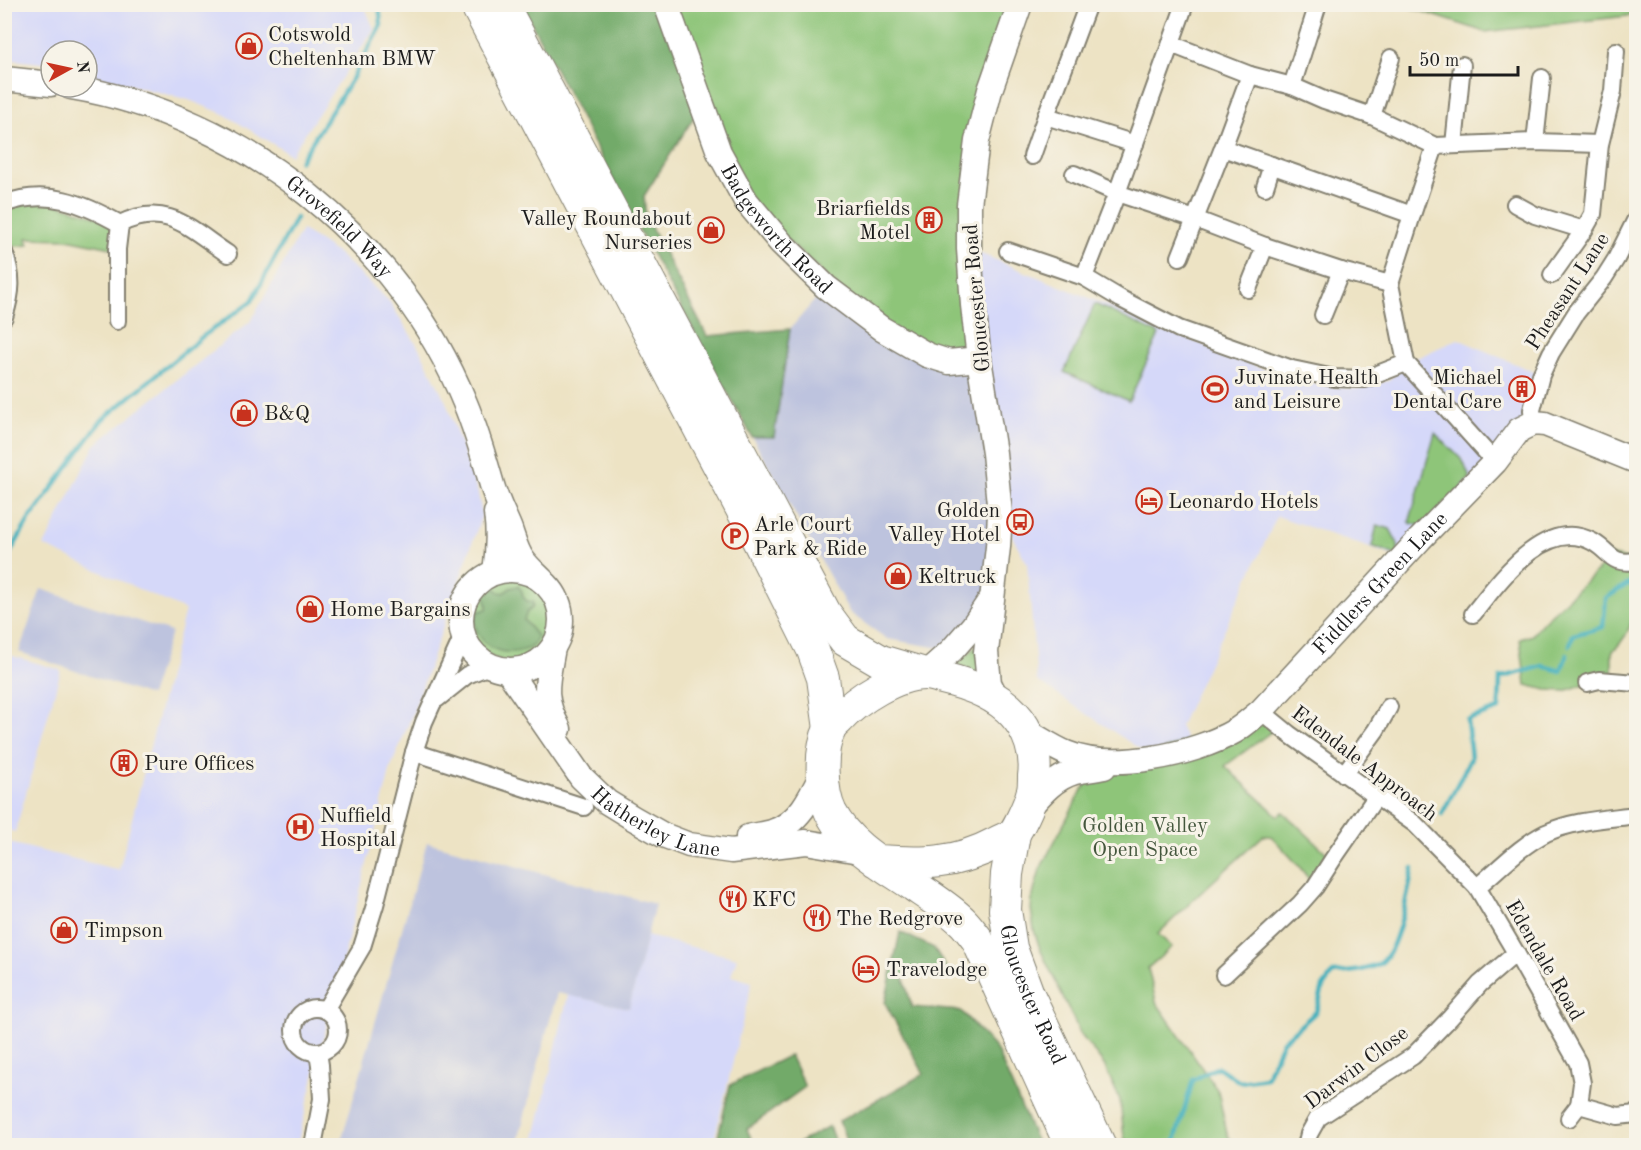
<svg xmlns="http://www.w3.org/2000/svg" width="1641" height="1150" font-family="'Old Standard TT',serif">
  <rect width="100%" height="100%" fill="#f7f3e8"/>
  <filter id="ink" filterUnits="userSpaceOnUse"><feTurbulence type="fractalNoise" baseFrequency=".0167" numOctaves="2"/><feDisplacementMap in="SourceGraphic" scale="12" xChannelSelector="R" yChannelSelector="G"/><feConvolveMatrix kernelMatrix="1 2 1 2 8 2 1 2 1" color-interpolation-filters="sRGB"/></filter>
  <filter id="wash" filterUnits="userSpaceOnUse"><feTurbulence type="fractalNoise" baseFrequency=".008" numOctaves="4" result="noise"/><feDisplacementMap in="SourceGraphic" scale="24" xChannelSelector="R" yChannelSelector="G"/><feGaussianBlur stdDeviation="1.35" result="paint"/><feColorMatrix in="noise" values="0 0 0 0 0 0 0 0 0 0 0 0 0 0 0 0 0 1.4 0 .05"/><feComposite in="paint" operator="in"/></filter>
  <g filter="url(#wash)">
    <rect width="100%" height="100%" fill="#ede3c4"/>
    <!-- built -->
    <g fill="#d5d8f9">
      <path d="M4 5H364L374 29 291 155 224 114 189 100 87 74V51H51V64L5 59Z"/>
      <path d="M302 230 337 253 389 301 419 348 446 402 478 493 482 515 413 713 391 767 297 1145 72 1146 45 1137 43 1145 5 1146V842L119 870 185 610 44 546 95 445 251 321Z"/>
      <path d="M969 249 1295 382 1356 389 1388 381 1406 363 1458 339 1541 375 1532 410 1402 559 1277 516 1180 726 1191 750 1152 757 1037 681 1027 563 1000 514Z"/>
      <path d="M5 654 61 670 15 832 5 829Z"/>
      <path d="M647 936 737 958 731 976 752 982 713 1145 533 1146 568 995 629 1008Z"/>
    </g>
    <!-- industrial -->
    <g fill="#bdc3de">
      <path d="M826 287 979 359 994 453 992 598 952 650 887 639 850 613 752 437H774L790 329Z"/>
      <path d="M41 589 171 632 150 696 19 652Z"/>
      <path d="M427 842 655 904 629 1008 557 993 517 1145H340Z"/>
    </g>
    <!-- green -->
    <g fill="#8ec579" stroke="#55704a" stroke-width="1.5">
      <path d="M1636 4V15L1485 32 1402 5Z"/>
      <path d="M666 5H1020L977 141 979 359 949 362 882 329 746 201Z"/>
      <path d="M35 197 120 224 117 249 67 239 27 238 29 245 5 247V204Z"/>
      <path d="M1095 304 1159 334 1129 401 1064 372Z"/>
      <path d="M1435 433 1463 461 1470 478 1425 527 1409 523Z"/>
      <path d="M1377 525 1390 529 1398 544V556L1372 546Z"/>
      <path d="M1608 555 1636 561C1636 594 1640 627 1612 652V681H1593L1565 691 1547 690 1526 685 1520 639 1532 635 1543 622 1603 565Z"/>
      <circle cx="510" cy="619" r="42"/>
      <path d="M981 642 979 674 956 665Z"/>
      <path d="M1261 711 1279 726 1225 766 1278 816 1283 812 1333 859 1315 887 1298 865 1273 838 1270 836H1263L1209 885 1158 934 1172 947 1148 968 1156 1002 1218 1091 1227 1134 1234 1145H1128L1124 1137 1120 1100 1104 1065 1081 1035 1040 949 1034 930 1031 909 1032 899 1040 869 1082 790 1093 778Z"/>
    </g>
    <!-- forest -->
    <g fill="#72aa69" stroke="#476342" stroke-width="1.5">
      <path d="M522 5H666L701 106 644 196 646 217 707 336 790 329 774 437H752L647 245Z"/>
      <path d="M518 586 522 591 523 597 527 601 533 602C534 608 531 609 527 612L524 620 537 636C536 640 536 642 533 645 526 652 506 654 497 650 482 644 469 626 478 612L487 609C488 603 485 599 485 592L495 588 499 592 504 593 510 588Z"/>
      <path d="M900 932 934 948 948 970 903 975 912 1007 961 1011 996 1049 1038 1145H848L839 1121 924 1074 885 1003Z"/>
      <path d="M790 1055 805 1087 747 1129 754 1145H716L730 1085Z"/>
      <path d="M829 1126 836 1145H795Z"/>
    </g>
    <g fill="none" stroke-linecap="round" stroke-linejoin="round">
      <!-- stream -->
      <g stroke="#41b0bd" stroke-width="4.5">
        <path d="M300 161 352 79 381 25 379 4"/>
        <path d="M4 563 29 520 102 420 202 337 252 301 296 218"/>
        <path d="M1570 645 1573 635 1603 627 1606 598 1629 583 1636 587"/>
        <path d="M1442 814 1471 758 1467 720 1499 709 1500 678 1543 666 1561 671 1567 654"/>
        <path d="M1174 1144 1193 1080 1218 1067 1240 1082 1266 1078 1283 1041 1316 1012 1323 987 1333 973C1348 972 1365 971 1379 964 1398 954 1408 889 1413 868"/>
      </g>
    </g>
  </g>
  <g filter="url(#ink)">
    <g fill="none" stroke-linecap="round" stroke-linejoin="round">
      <!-- street casing -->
      <g stroke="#848070" stroke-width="20">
        <g id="street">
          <path d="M1088 4 1046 116 1135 144"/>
          <path d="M1185 4 1117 193 1195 219 1265 246 1341 271 1390 284 1406 363 1495 462"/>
          <path d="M1171 44 1250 75 1292 86 1324 100 1372 116 1435 146 1412 215 1390 284"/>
          <path d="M1250 75 1223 148 1412 215"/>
          <path d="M1292 86 1318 4"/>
          <path d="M1372 116 1391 58"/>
          <path d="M1535 142 1542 78"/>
          <path d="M1454 145 1462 65"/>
          <path d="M1435 146 1535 142 1600 144"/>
          <path d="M1032 156 1046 116"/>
          <path d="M1074 174 1117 193 1084 277"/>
          <path d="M1265 187 1272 165"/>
          <path d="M4 204C46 188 83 203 120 224"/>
          <path d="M1515 204 1535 215 1584 230 1593 214 1600 144 1613 91 1616 51"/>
          <path d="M120 224C167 201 190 229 228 254"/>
          <path d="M1008 251 1084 277 1121 299 1179 329 1292 369 1334 378 1365 379 1406 363"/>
          <path d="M4 252C13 277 12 292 4 317"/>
          <path d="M1180 257 1223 148"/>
          <path d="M1552 275 1584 230"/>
          <path d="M1248 289 1265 246"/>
          <path d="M1323 315 1341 271"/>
          <path d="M117 321V249L120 224"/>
          <path d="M1533 423 1532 410 1541 375 1551 353 1576 313 1604 278 1616 259 1636 219"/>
          <path d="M1473 614C1498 583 1545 515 1593 542 1612 553 1610 565 1636 561"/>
          <path d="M1587 683 1599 680 1636 683"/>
          <path d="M437 699 467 675 489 666"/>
          <path d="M1261 711 1289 734 1415 824 1477 887 1516 953 1578 1063 1582 1083 1579 1105"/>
          <path d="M414 752 584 807"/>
          <path d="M1344 774 1376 730 1389 707"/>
          <path d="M1477 887C1499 869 1520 846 1546 833 1574 820 1607 819 1636 815"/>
          <path d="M1224 975 1300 904 1315 887 1333 859 1376 797"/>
          <circle cx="316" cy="1030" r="22"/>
          <path d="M325 1010 362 947 375 905 414 752 424 722 463 636"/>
          <path d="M1569 1118 1579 1105 1618 1116 1636 1114"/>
          <path d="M313 1146 322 1099 320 1065 318 1052"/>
          <path d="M1306 1146 1309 1134 1318 1118 1413 1056 1450 1018 1480 984 1516 953"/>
        </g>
      </g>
      <!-- secondary casing -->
      <g stroke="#848070" stroke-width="27">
        <g id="secondary">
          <path id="s1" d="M666 4 719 152 746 201 781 243 826 287 882 329 927 355 949 362 979 359"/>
          <path d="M4 79 51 84"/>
          <path id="s2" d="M71 87C244 116 399 240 465 403 476 429 484 457 492 485 496 499 503 513 509 527 513 537 516 551 523 560 528 567 535 573 542 580"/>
          <circle cx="511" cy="620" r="50"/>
          <path d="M495 572C498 552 499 533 496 513"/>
          <path d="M553 648C547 682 541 697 559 729"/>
          <path id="s3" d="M508 671 581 777 607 802 633 818 663 835 689 845 731 851 806 842 865 852"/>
          <path d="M925 674 952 650 973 626 989 602"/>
          <path d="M997 699 989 683 986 652 998 547 1000 514 994 453 979 359 973 305 969 249V205L977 141 990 90 1020 4"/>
          <path id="s4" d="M1026 731C1039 738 1052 747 1066 753 1111 772 1194 755 1235 731 1245 725 1253 717 1261 711L1420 539 1495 462 1519 430 1533 423 1545 424 1636 461"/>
          <path d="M1027 810C1041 794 1054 778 1075 772 1085 770 1095 769 1104 767"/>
          <path d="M748 837C756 835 765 834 772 832 799 823 811 797 822 774"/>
        </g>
      </g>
      <!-- highway casing -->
      <g stroke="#848070" stroke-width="34">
        <g id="highway">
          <path d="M476 4 756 536 813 650 823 678 830 729"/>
          <path d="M502 4 825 613 845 640 881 661 925 674"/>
          <path id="s5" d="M1014 834 1007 874 1005 910 1011 948 1028 994 1100 1146"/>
          <path d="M877 861C922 864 955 865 996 843 1001 840 1008 838 1012 835 1018 830 1030 803 1032 794 1034 789 1034 782 1034 776 1037 755 1029 730 1014 714 996 694 968 684 942 678 937 676 930 674 925 674 896 674 857 699 839 719 836 722 831 726 830 729 819 750 821 793 831 813 849 847 886 866 916 887 931 897 950 909 963 922 968 927 973 934 977 939L1071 1146"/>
        </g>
      </g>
      <!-- street -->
      <use href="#street" stroke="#fff" stroke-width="16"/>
      <!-- secondary -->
      <use href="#secondary" stroke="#fff" stroke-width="24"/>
      <!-- highway -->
      <use href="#highway" stroke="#fff" stroke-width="32"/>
    </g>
  </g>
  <!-- icons -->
  <defs>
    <g id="shop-ring" transform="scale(1.35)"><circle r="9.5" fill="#f7f3e8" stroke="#c8321e" stroke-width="1.5"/><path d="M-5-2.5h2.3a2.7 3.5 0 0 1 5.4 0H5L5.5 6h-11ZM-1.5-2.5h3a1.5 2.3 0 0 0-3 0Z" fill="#c8321e"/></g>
    <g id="building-ring" transform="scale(1.35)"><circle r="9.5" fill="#f7f3e8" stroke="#c8321e" stroke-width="1.5"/><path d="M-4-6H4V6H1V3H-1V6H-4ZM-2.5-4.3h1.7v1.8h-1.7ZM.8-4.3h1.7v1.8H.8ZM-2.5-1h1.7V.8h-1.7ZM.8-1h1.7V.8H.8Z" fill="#c8321e"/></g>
    <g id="stadium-ring" transform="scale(1.35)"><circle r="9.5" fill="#f7f3e8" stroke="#c8321e" stroke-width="1.5"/><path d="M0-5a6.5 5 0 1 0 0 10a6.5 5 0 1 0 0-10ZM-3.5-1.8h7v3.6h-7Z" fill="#c8321e"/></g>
    <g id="hotel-ring" transform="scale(1.35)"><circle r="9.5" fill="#f7f3e8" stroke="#c8321e" stroke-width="1.5"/><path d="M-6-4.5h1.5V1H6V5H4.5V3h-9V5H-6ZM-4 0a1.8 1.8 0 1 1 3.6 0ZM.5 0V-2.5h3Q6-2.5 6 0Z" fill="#c8321e"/></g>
    <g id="bus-ring" transform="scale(1.35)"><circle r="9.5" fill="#f7f3e8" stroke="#c8321e" stroke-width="1.5"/><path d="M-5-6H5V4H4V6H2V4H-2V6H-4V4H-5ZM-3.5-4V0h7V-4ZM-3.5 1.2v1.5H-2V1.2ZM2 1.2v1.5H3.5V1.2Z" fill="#c8321e"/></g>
    <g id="parking-ring" transform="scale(1.35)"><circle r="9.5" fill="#f7f3e8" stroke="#c8321e" stroke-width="1.5"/><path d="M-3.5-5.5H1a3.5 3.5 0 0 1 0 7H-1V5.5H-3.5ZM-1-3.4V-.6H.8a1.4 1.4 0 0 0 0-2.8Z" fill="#c8321e"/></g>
    <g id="hospital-ring" transform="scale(1.35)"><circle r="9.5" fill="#f7f3e8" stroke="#c8321e" stroke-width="1.5"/><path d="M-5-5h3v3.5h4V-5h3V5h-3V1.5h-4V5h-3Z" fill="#c8321e"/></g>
    <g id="restaurant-ring" transform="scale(1.35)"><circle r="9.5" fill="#f7f3e8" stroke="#c8321e" stroke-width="1.5"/><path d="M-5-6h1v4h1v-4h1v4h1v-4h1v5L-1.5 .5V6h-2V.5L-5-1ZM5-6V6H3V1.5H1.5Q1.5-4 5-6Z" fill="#c8321e"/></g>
  </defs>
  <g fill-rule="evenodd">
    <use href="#shop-ring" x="249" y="46"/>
    <use href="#building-ring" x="929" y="220"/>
    <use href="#shop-ring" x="711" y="230"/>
    <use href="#stadium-ring" x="1215" y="389"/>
    <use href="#building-ring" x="1522" y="389"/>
    <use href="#shop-ring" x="244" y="413"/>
    <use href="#hotel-ring" x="1149" y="501"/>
    <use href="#bus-ring" x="1020" y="522"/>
    <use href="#parking-ring" x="735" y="536"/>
    <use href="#shop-ring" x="898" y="576"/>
    <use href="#shop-ring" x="310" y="609"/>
    <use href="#building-ring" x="124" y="763"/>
    <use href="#hospital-ring" x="300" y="827"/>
    <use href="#restaurant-ring" x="733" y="899"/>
    <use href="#restaurant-ring" x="817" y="918"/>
    <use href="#shop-ring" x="64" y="930"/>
    <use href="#hotel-ring" x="866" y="969"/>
  </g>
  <g text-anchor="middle" stroke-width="6" stroke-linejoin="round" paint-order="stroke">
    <!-- poi labels -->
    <g font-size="21" fill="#1c1c1c" stroke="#f7f3e8" text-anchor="start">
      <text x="268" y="41">Cotswold<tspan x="268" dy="24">Cheltenham BMW</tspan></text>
      <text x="910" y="215" text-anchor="end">Briarfields<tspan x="910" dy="24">Motel</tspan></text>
      <text x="692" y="225" text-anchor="end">Valley Roundabout<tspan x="692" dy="24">Nurseries</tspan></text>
      <text x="1234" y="384">Juvinate Health<tspan x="1234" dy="24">and Leisure</tspan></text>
      <text x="1502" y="384" text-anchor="end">Michael<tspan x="1502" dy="24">Dental Care</tspan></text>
      <text x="264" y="420">B&amp;Q</text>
      <text x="1168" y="508">Leonardo Hotels</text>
      <text x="1000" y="517" text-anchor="end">Golden<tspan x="1000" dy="24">Valley Hotel</tspan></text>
      <text x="754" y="531">Arle Court<tspan x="754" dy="24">Park &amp; Ride</tspan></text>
      <text x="918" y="583">Keltruck</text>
      <text x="330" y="616">Home Bargains</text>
      <text x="144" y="770">Pure Offices</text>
      <text x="320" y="822">Nuffield<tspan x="320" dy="24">Hospital</tspan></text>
      <text x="752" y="906">KFC</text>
      <text x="836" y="925">The Redgrove</text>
      <text x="84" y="937">Timpson</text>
      <text x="886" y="976">Travelodge</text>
    </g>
    <!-- street labels -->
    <g font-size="21" fill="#1c1c1c" stroke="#f7f3e8">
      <text dy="7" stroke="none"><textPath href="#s1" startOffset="254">Badgeworth Road</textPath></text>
      <text dy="7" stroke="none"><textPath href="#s2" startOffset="308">Grovefield Way</textPath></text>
      <text transform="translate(1567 291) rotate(-57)" y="7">Pheasant Lane</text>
      <text transform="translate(976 298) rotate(-95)" y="7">Gloucester Road</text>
      <text dy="7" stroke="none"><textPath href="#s4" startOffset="428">Fiddlers Green Lane</textPath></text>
      <text transform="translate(1365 763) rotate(37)" y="7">Edendale Approach</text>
      <text dy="7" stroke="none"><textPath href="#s3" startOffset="218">Hatherley Lane</textPath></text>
      <text transform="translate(1545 960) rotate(60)" y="7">Edendale Road</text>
      <text dy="7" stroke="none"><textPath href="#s5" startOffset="166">Gloucester Road</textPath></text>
      <text transform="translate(1356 1067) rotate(-37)" y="7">Darwin Close</text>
    </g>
    <!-- park labels -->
    <g font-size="21" fill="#44573d" stroke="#f7f3e8">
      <text x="1145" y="832">Golden Valley<tspan x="1145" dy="24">Open Space</tspan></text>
    </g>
  </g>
  <!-- margin -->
  <rect width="1641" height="1150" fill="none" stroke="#f7f3e8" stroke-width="24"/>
  <!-- north arrow -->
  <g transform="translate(69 69) rotate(82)"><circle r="28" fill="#f7f3e8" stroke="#9f9d96" stroke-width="1.5"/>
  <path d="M0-4.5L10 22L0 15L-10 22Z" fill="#c8321e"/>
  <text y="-9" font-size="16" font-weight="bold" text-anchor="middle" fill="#1c1c1c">N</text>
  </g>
  <!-- scale -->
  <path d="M1410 66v9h108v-9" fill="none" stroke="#1c1c1c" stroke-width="3"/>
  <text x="1419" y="66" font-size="18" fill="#1c1c1c" stroke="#f7f3e8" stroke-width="4.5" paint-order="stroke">50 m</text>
</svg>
